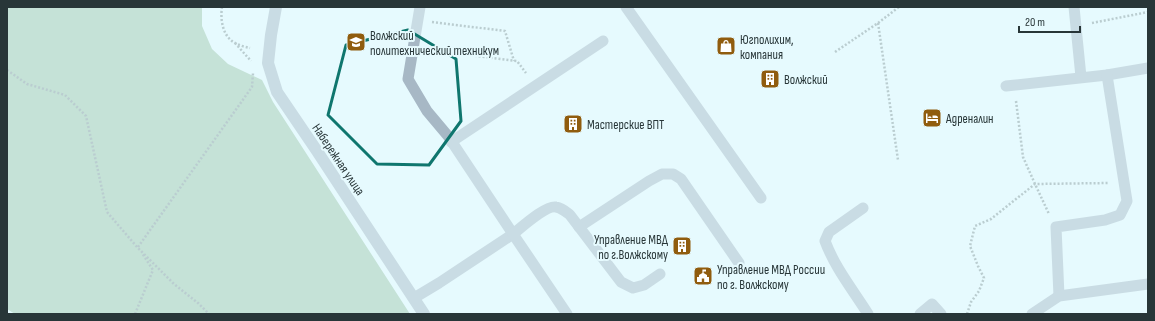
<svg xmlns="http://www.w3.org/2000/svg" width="1155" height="321" font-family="'Sofia Sans Condensed',sans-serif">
  <rect width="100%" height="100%" fill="#e6fafe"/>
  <!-- forest -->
  <path fill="#9dc5a8" d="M7 7H202V26L212 49 228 64 262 80 273 102 410 314H15L7 309Z"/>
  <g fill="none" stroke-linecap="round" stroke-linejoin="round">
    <!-- path -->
    <g stroke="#86979a" stroke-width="2.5" stroke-dasharray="2 2" stroke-linecap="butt">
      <path d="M222 7C220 21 223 38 237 44 241 46 246 47 250 48"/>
      <path d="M432 22 505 31 514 61"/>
      <path d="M878 23 898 160"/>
      <path d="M1092 23 1148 12"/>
      <path d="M235 43 251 61"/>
      <path d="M427 50 517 61 526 73"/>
      <path d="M835 52 878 23 899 7"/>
      <path d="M7 70 27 84 65 95 86 116 107 212 137 247 174 284 198 303 209 314"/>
      <path d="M1016 101 1023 157 1035 184 1049 214"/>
      <path d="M138 247 252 87 253 73"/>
      <path d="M135 314 153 270 142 253"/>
      <path d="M967 314 971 302 979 291 984 278 978 266 970 246 975 226 991 219 1035 184 1109 183"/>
    </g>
    <!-- service -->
    <g stroke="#a7b8c5" stroke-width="11">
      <path d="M626 7 761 198"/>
      <path d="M1074 7 1081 77"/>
      <path d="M1006 86 1107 75 1148 68"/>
      <path d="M451 142 603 41"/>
      <path d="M863 208 829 232 825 241C835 268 853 290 868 314"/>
      <path d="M579 227 649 181 662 174H673L681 179 739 263"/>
      <path d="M1059 296 1056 227 1105 220 1120 215 1127 201 1107 75"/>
      <path d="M414 298 439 283 513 234 448 136 427 111 408 79 420 7"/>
      <path d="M567 314 513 234C522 227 546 205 556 207 562 208 565 211 570 215L621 282 633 288 644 285 660 274"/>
      <path d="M920 314 932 304 941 314"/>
      <path d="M1032 314 1059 296 1148 284"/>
    </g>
    <!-- tertiary -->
    <path stroke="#a7b8c5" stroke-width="12" d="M276 7 271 35 268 63 277 92 317 151 424 314"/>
  </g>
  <!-- marked area -->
  <path d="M0 0H1155V321H0ZM408 30 456 59 461 121 429 165 377 164 328 115 346 45Z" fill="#e6fafe" fill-opacity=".55" fill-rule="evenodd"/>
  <path fill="none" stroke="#0f766e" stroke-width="3" stroke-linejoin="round" d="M408 30 456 59 461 121 429 165 377 164 328 115 346 45Z"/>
  <!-- icons -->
  <defs>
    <g id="university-square" transform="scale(1)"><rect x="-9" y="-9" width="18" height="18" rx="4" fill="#905c0e" stroke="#e6fafe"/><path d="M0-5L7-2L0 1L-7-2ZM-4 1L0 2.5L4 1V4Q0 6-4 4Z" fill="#fff"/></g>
    <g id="shop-square" transform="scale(1)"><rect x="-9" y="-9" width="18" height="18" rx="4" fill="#905c0e" stroke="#e6fafe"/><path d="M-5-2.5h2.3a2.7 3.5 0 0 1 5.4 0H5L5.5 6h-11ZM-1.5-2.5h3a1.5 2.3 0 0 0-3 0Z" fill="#fff"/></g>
    <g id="building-square" transform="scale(1)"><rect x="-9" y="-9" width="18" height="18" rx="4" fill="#905c0e" stroke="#e6fafe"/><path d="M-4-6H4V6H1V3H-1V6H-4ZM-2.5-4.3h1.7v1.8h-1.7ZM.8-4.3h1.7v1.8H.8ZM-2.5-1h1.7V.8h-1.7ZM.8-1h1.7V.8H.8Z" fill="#fff"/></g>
    <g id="hotel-square" transform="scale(1)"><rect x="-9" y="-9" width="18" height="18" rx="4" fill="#905c0e" stroke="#e6fafe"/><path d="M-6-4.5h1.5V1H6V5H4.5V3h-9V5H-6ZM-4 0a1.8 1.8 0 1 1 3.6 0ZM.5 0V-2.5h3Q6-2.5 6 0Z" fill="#fff"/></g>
    <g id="civic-square" transform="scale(1)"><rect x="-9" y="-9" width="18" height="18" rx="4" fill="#905c0e" stroke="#e6fafe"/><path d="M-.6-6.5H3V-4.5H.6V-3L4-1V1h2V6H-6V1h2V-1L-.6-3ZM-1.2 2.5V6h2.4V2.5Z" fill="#fff"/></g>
  </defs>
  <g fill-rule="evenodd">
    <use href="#university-square" x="356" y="42"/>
    <use href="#shop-square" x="726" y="46"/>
    <use href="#building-square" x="770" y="79"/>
    <use href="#hotel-square" x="932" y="118"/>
    <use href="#building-square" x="573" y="124"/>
    <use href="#building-square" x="682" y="246"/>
    <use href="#civic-square" x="703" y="276"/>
  </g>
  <g text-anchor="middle" stroke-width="4" stroke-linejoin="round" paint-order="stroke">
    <!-- poi labels -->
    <g font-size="13" fill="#283638" stroke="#e6fafe" text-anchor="start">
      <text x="370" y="40">Волжский<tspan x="370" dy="15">политехнический техникум</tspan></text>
      <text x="740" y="44">Югполихим,<tspan x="740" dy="15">компания</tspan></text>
      <text x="784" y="84">Волжский</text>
      <text x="946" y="123">Адреналин</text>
      <text x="587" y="129">Мастерские ВПТ</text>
      <text x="668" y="244" text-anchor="end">Управление МВД<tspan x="668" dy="15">по г.Волжскому</tspan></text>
      <text x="717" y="274">Управление МВД России<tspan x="717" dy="15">по г. Волжскому</tspan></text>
    </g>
    <!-- street labels -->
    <g font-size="13" fill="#283638" stroke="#e6fafe">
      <text transform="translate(339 159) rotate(56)" y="5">Набережная улица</text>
    </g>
  </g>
  <!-- border -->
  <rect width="1155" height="321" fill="none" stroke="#283638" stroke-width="16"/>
  <!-- scale -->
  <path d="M1019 26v6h61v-6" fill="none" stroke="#283638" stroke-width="2"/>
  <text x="1025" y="26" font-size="12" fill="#283638" stroke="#e6fafe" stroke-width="3" paint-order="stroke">20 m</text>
</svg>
